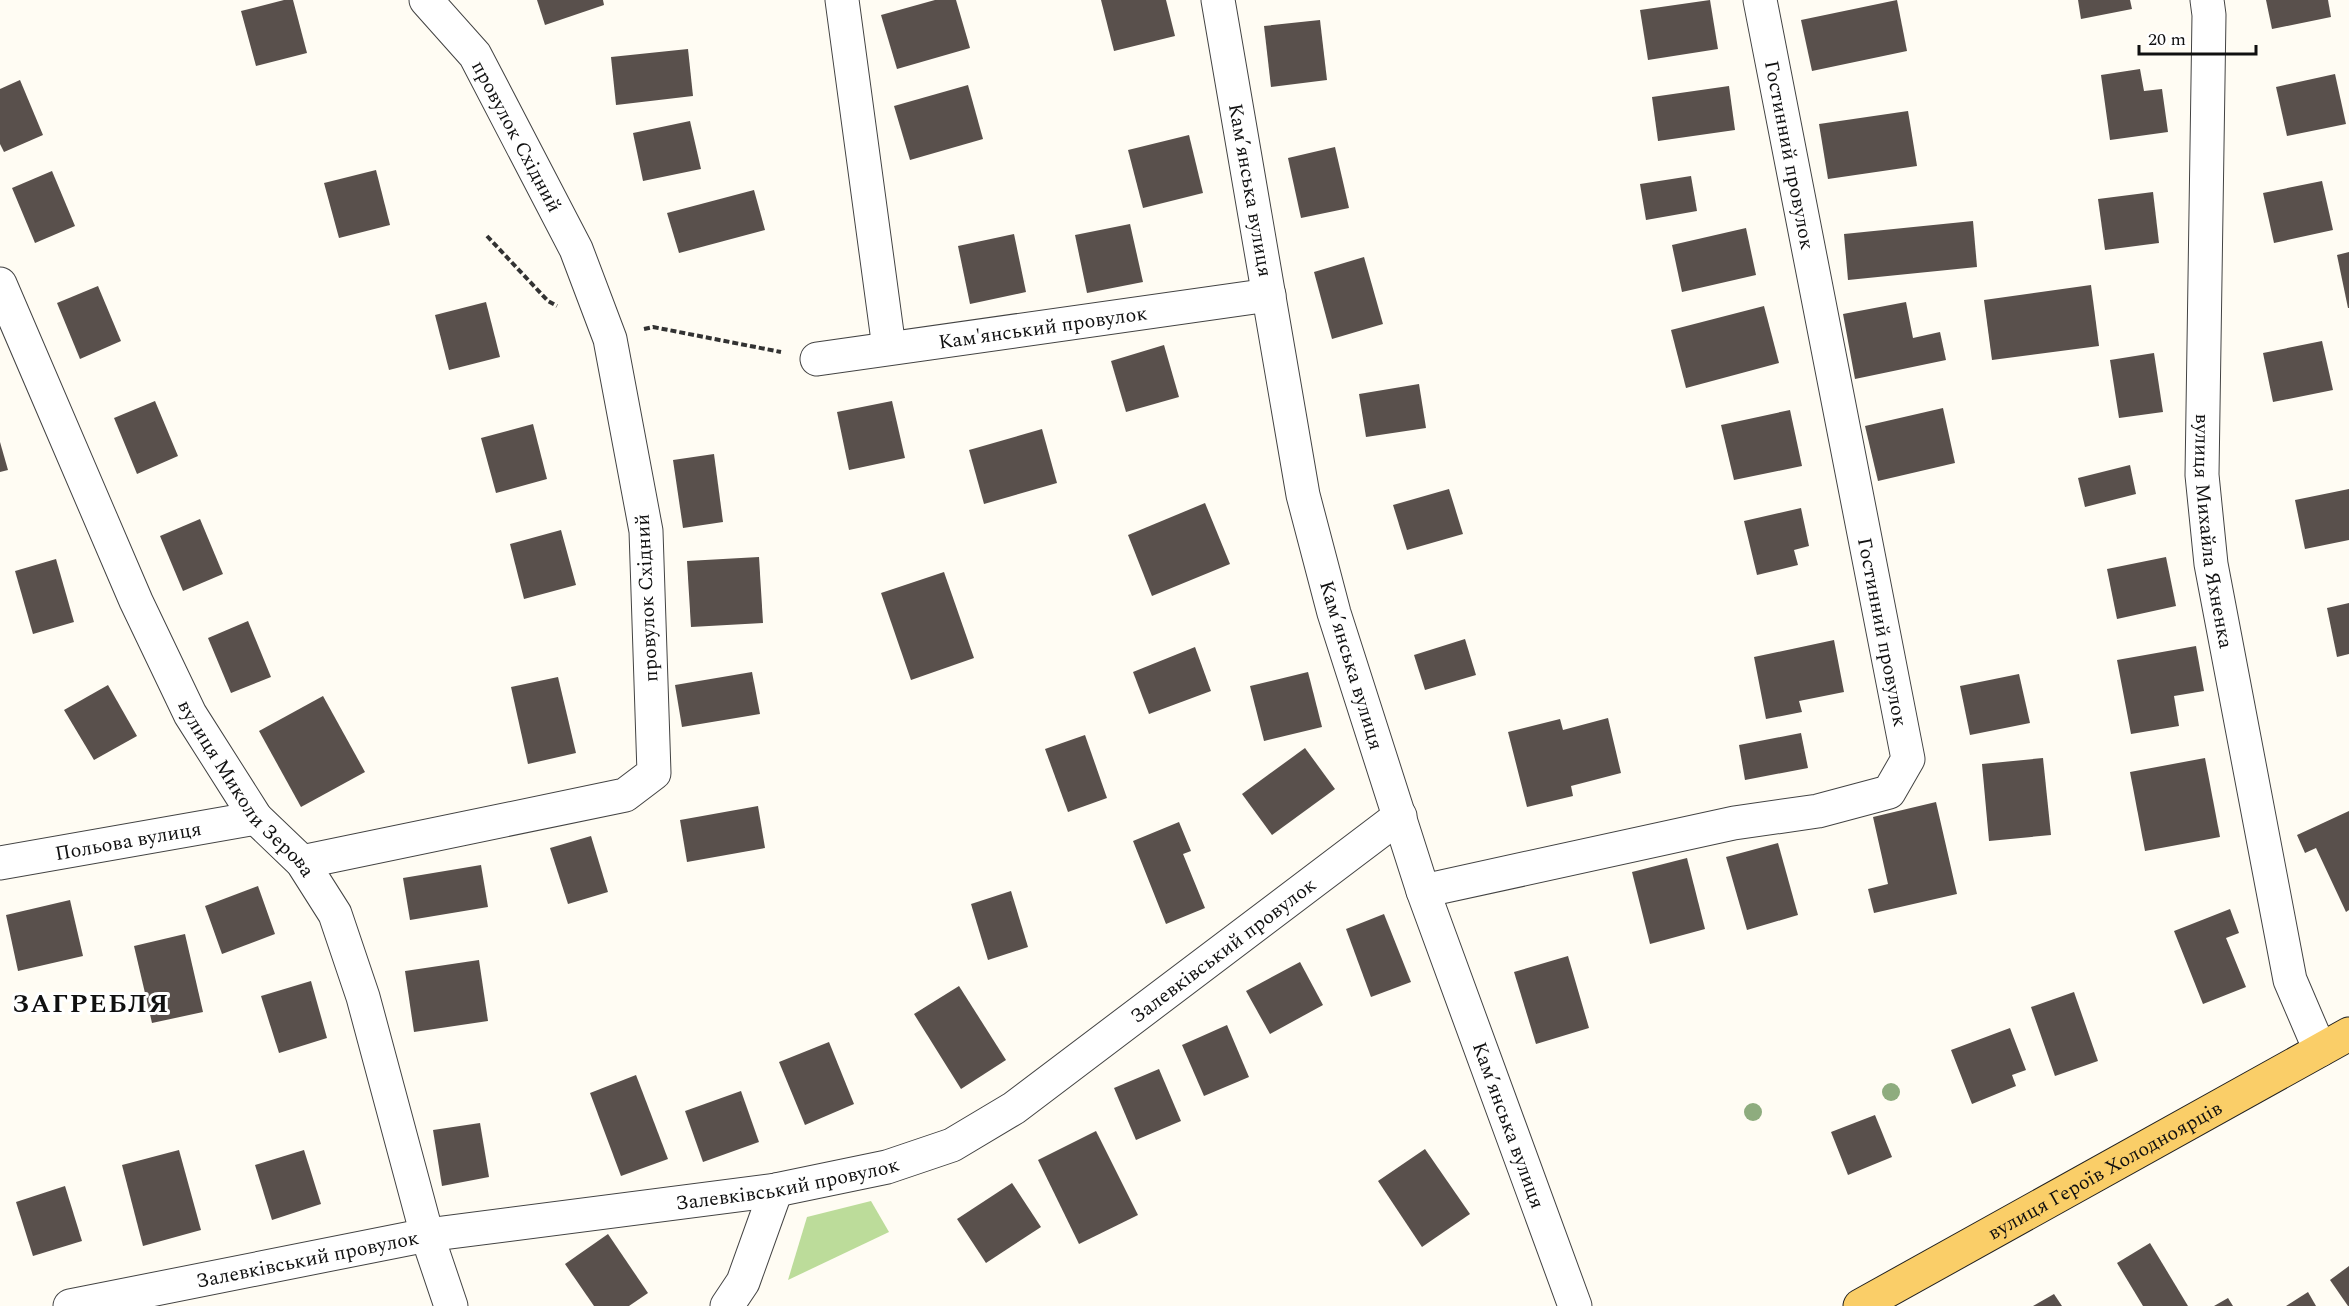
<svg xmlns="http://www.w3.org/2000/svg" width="2349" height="1306" font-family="Spectral,serif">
  <rect width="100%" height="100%" fill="#fffcf3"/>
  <!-- forest -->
  <path fill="#bcdc9a" d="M871 1201 889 1232 788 1280 807 1217Z"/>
  <!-- building -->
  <g fill="#59504c">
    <path d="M284 0H293L307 53 256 66 241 11Z"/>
    <path d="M537 0H603L604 5 545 25Z"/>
    <path d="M935 0H956L970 48 897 69 881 15Z"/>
    <path d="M1101 0H1166L1175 36 1114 51Z"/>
    <path d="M1710 0 1718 49 1648 60 1640 10Z"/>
    <path d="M1897 0 1907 51 1812 71 1801 20Z"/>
    <path d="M2078 0H2130L2132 9 2081 19Z"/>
    <path d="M2266 0H2328L2331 17 2272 29Z"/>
    <path d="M1320 20 1327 80 1271 87 1264 26Z"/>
    <path d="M688 49 693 96 616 105 611 57Z"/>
    <path d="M2140 69 2144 91 2162 89 2168 132 2110 140 2101 75Z"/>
    <path d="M2335 74 2346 124 2287 136 2276 87Z"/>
    <path d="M20 80 43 135 4 152 0 144V89Z"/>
    <path d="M968 85 983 139 910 160 894 106Z"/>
    <path d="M1729 86 1735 130 1658 141 1652 97Z"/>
    <path d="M1908 111 1917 166 1828 179 1819 124Z"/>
    <path d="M690 121 701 169 643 181 633 133Z"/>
    <path d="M1189 135 1203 193 1143 208 1128 150Z"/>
    <path d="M1335 147 1349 208 1301 218 1288 158Z"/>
    <path d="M376 170 390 225 339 238 324 183Z"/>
    <path d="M52 171 75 226 35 243 12 188Z"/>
    <path d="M1691 176 1697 211 1646 220 1640 184Z"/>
    <path d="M2322 181 2333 230 2274 243 2263 193Z"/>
    <path d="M754 190 765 230 679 253 667 213Z"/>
    <path d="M2153 192 2159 243 2105 250 2098 199Z"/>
    <path d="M1973 221 1977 267 1848 280 1844 234Z"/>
    <path d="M1130 224 1143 282 1087 293 1075 235Z"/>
    <path d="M1746 228 1756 275 1682 292 1672 245Z"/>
    <path d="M1014 234 1026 292 970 304 958 246Z"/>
    <path d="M2349 252V308H2348L2337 255Z"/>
    <path d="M1364 257 1383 324 1332 339 1314 272Z"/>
    <path d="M2091 285 2099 346 1992 360 1984 300Z"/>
    <path d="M98 286 121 341 80 359 57 303Z"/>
    <path d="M486 302 500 357 449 370 435 315Z"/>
    <path d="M1906 302 1913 338 1940 332 1946 360 1855 379 1843 314Z"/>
    <path d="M1764 306 1779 363 1686 388 1671 330Z"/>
    <path d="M2322 341 2333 390 2273 402 2263 353Z"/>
    <path d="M1164 345 1179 397 1126 412 1111 361Z"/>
    <path d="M2154 353 2163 412 2119 418 2110 360Z"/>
    <path d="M1419 384 1426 428 1366 437 1359 394Z"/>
    <path d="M155 401 178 456 137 474 114 418Z"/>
    <path d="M892 401 905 458 849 470 837 412Z"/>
    <path d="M1943 408 1955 463 1878 481 1865 426Z"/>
    <path d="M1790 410 1802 466 1734 480 1721 425Z"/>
    <path d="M533 424 547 479 496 493 481 438Z"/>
    <path d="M1042 429 1057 483 984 504 969 450Z"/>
    <path d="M0 442 8 470 0 472Z"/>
    <path d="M714 454 723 522 683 528 673 460Z"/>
    <path d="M2130 465 2136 494 2085 507 2078 478Z"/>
    <path d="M1449 489 1463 534 1407 550 1393 505Z"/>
    <path d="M2349 489V540L2305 549 2295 500Z"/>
    <path d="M1205 503 1230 564 1152 596 1128 535Z"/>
    <path d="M1801 508 1809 546 1794 550 1798 565 1757 575 1744 521Z"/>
    <path d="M200 519 223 574 183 591 160 536Z"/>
    <path d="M561 530 576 585 524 599 510 544Z"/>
    <path d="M759 557 763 623 691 627 687 561Z"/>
    <path d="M2166 557 2176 606 2117 619 2107 569Z"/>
    <path d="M56 559 74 622 33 634 15 571Z"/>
    <path d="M944 572 974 658 911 680 881 593Z"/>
    <path d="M2349 603V654L2337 657 2327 608Z"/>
    <path d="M248 621 271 677 231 693 208 638Z"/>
    <path d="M1465 639 1476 675 1425 690 1414 655Z"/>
    <path d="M1834 640 1844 692 1799 701 1802 712 1766 719 1754 657Z"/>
    <path d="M2196 646 2204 691 2174 696 2179 726 2131 734 2117 660Z"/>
    <path d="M1195 647 1211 691 1149 714 1133 672Z"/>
    <path d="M752 672 760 714 682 727 675 685Z"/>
    <path d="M1308 672 1322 727 1264 741 1250 686Z"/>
    <path d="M2019 674 2030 723 1970 735 1960 686Z"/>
    <path d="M558 677 576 753 528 764 511 687Z"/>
    <path d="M108 685 137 736 94 760 64 710Z"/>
    <path d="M323 696 365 772 301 807 259 731Z"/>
    <path d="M1608 718 1621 773 1571 786 1573 796 1527 807 1508 732 1560 719 1563 730Z"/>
    <path d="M1801 733 1808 768 1745 780 1739 745Z"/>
    <path d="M1085 735 1107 798 1068 812 1045 749Z"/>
    <path d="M1305 748 1335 789 1272 835 1242 794Z"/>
    <path d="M2043 758 2051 835 1989 841 1982 764Z"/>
    <path d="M2205 758 2220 837 2145 851 2130 772Z"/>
    <path d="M1936 802 1957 894 1874 913 1868 889 1888 884 1873 817Z"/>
    <path d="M758 806 765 848 687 862 680 820Z"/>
    <path d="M2349 811V910L2346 912 2316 848 2305 853 2297 835Z"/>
    <path d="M1179 822 1191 851 1183 854 1205 908 1166 924 1133 841Z"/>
    <path d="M591 836 608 892 568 904 550 848Z"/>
    <path d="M1778 843 1798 915 1747 930 1726 857Z"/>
    <path d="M1687 858 1705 929 1650 944 1632 872Z"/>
    <path d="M481 865 488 907 410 920 403 878Z"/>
    <path d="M258 886 275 934 222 954 205 906Z"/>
    <path d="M1011 891 1028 947 988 960 971 904Z"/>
    <path d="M70 900 83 956 18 971 6 915Z"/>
    <path d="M2230 909 2239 933 2226 938 2246 987 2203 1004 2174 931Z"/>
    <path d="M1384 914 1411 982 1371 997 1346 929Z"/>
    <path d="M185 934 203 1012 152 1023 134 946Z"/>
    <path d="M1568 956 1589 1028 1536 1044 1514 972Z"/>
    <path d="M479 960 488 1021 414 1032 405 971Z"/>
    <path d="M1300 962 1323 1005 1270 1034 1246 991Z"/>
    <path d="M311 981 327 1038 279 1053 261 996Z"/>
    <path d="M959 986 1006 1060 961 1089 914 1014Z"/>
    <path d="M2074 992 2098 1061 2055 1076 2031 1007Z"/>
    <path d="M1227 1025 1249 1077 1204 1096 1182 1045Z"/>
    <path d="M2010 1028 2026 1070 2012 1075 2016 1086 1972 1104 1951 1050Z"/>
    <path d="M829 1042 854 1104 805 1125 779 1062Z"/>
    <path d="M1159 1069 1181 1121 1136 1140 1114 1088Z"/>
    <path d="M636 1075 668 1159 621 1176 590 1093Z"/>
    <path d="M741 1091 759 1142 703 1162 685 1111Z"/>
    <path d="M1875 1115 1892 1157 1848 1175 1831 1132Z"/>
    <path d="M480 1123 489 1177 442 1186 433 1130Z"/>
    <path d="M1096 1131 1138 1215 1079 1244 1038 1160Z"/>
    <path d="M1425 1149 1470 1214 1422 1247 1378 1181Z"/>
    <path d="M179 1150 201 1230 143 1246 122 1165Z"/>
    <path d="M304 1150 321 1204 272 1220 255 1165Z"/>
    <path d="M1012 1183 1041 1227 986 1263 957 1219Z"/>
    <path d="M65 1186 82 1241 33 1256 16 1202Z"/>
    <path d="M608 1234 648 1293 629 1306H594L565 1264Z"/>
    <path d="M2150 1243 2188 1306H2143L2117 1263Z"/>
    <path d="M2349 1266V1306H2348L2330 1280Z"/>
    <path d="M2308 1292 2316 1306H2286Z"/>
    <path d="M2054 1294 2062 1306H2033Z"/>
    <path d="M2228 1298 2233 1306H2214Z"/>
  </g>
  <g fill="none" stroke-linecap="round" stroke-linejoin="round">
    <!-- minor casing -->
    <g stroke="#434343" stroke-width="35">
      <g id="minor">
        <path d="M842 0 889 348"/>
        <path d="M1218 0 1303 495 1334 613 1423 891 1575 1306"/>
        <path id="s1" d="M2207 0 2209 15 2202 475 2211 564 2290 980 2320 1050"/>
        <path id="s2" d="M0 284 136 601 190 714 256 818 302 862 335 914 363 997 427 1235 451 1306"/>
        <path id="s3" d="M817 359 1269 295"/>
        <path d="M302 862 625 795 654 773 646 531 610 339 576 249 475 55 426 0"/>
        <path id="s4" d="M0 863 256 818"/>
        <path d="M1423 891 1734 823 1818 811 1889 792 1908 759 1760 0"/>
        <path id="s5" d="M70 1306 427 1235 776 1190 887 1167 952 1145 1014 1108 1400 816"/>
        <path d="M727 1306 743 1282 776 1190"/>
      </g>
    </g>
    <!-- primary casing -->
    <g stroke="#212121" stroke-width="35">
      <g id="primary">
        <path id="s6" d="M1860 1306 2349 1034"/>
      </g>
    </g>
    <!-- path -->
    <g stroke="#323232" stroke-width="4" stroke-dasharray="6 3" stroke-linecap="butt">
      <path d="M487 236 548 301 557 306"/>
      <path d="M644 329 653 327 781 352"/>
    </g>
    <!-- minor -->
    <use href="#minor" stroke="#fff" stroke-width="33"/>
    <!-- primary -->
    <use href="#primary" stroke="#face68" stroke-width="33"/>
  </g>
  <!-- trees -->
  <g fill="#8eac7e">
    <circle cx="1891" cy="1092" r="9"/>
    <circle cx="1753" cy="1112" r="9"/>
  </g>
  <g text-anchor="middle" stroke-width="6" stroke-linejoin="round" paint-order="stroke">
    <!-- street labels -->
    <g font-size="20" fill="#101010" stroke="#fff">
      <text transform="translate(517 136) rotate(62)" y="7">провулок Східний</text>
      <text transform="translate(1790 155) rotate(79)" y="7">Гостинний провулок</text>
      <text transform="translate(1251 190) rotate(80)" y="7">Камʼянська вулиця</text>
      <text dy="7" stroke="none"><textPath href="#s3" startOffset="228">Кам'янський провулок</textPath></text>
      <text dy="7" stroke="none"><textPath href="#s1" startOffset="532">вулиця Михайла Яхненка</textPath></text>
      <text transform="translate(646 598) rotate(-93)" y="7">провулок Східний</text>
      <text transform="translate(1883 632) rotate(79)" y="7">Гостинний провулок</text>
      <text transform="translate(1352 665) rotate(73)" y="7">Камʼянська вулиця</text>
      <text dy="7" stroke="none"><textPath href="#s2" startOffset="564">вулиця Миколи Зерова</textPath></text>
      <text dy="7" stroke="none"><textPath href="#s4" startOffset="130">Польова вулиця</textPath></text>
      <text dy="7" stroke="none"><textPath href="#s5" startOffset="1232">Залевківський провулок</textPath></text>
      <text transform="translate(1509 1125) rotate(70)" y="7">Камʼянська вулиця</text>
      <text dy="7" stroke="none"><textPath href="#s6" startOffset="280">вулиця Героїв Холодноярців</textPath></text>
      <text dy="7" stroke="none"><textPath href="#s5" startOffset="728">Залевківський провулок</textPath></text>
      <text dy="7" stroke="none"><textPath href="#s5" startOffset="242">Залевківський провулок</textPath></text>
    </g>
    <!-- district labels -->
    <g font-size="26" font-weight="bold" letter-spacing="1.5" fill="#101010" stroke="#fff">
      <text x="91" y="1012">ЗАГРЕБЛЯ</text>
    </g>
  </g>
  <!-- scale -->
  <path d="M2139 45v9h117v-9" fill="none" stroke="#101010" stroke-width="3"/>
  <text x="2148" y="45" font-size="18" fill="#101010" stroke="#ffffff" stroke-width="4.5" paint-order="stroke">20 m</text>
</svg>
